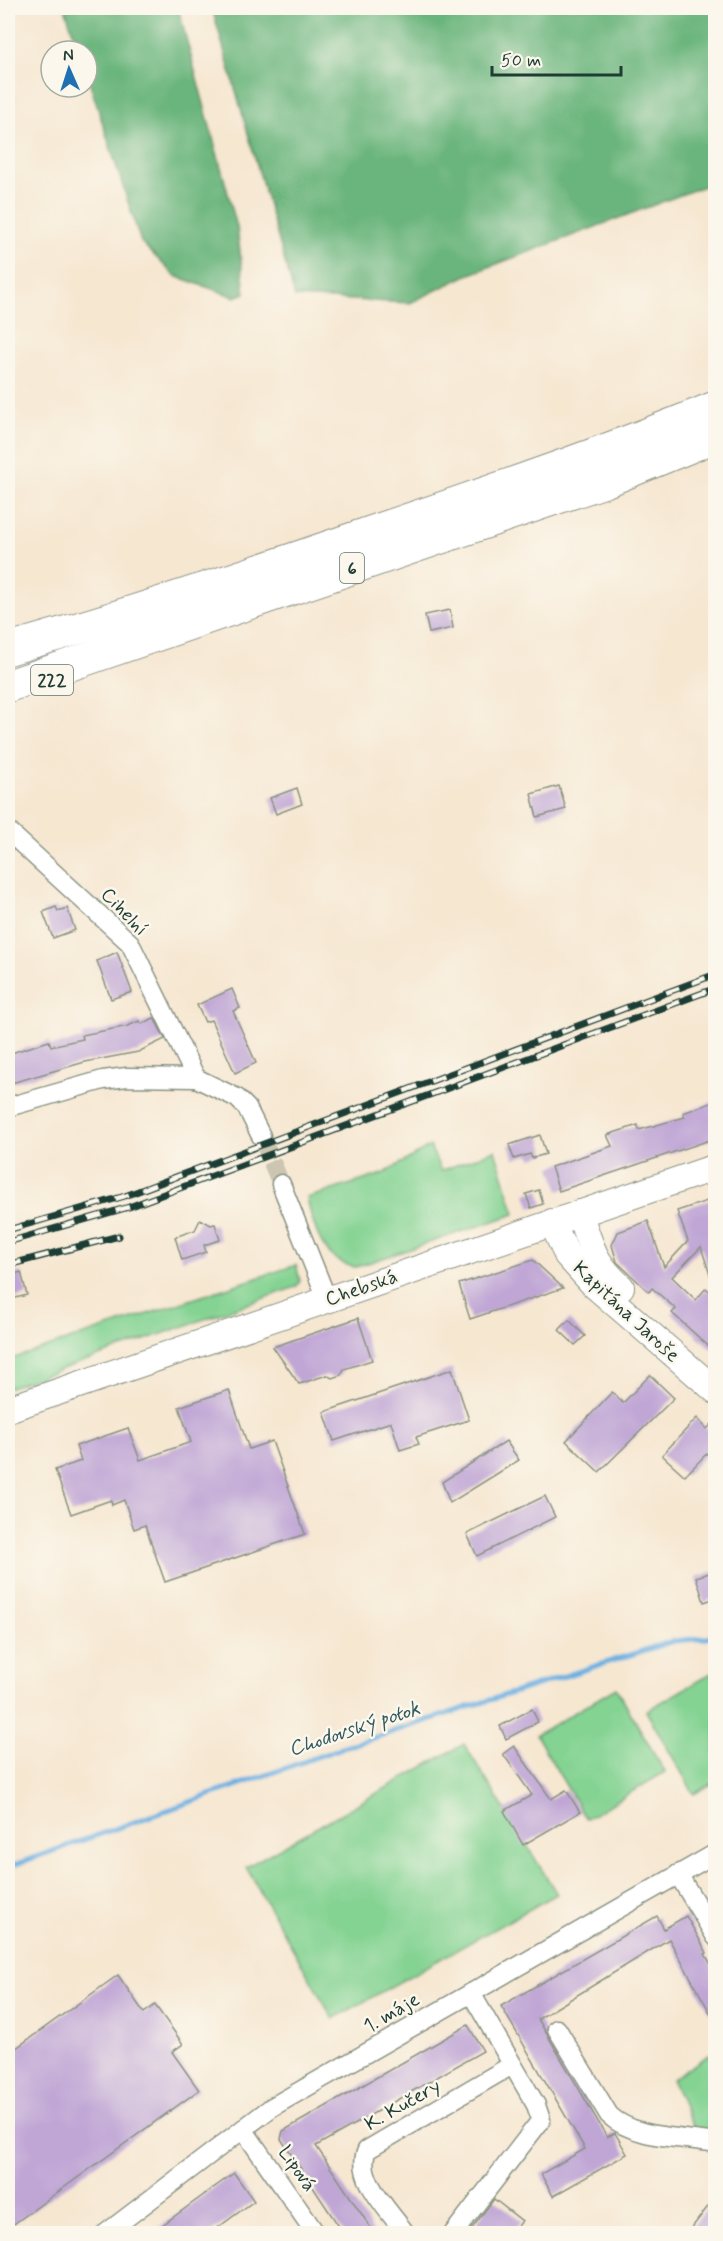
<svg xmlns="http://www.w3.org/2000/svg" width="723" height="2241" font-family="Mynerve,sans-serif">
  <rect width="100%" height="100%" fill="#fbf7ec"/>
  <filter id="ink" filterUnits="userSpaceOnUse"><feTurbulence type="fractalNoise" baseFrequency=".0167" numOctaves="2"/><feDisplacementMap in="SourceGraphic" scale="12" xChannelSelector="R" yChannelSelector="G"/><feConvolveMatrix kernelMatrix="1 2 1 2 8 2 1 2 1" color-interpolation-filters="sRGB"/></filter>
  <filter id="wash" filterUnits="userSpaceOnUse"><feTurbulence type="fractalNoise" baseFrequency=".008" numOctaves="4" result="noise"/><feDisplacementMap in="SourceGraphic" scale="24" xChannelSelector="R" yChannelSelector="G"/><feGaussianBlur stdDeviation="1.35" result="paint"/><feColorMatrix in="noise" values="0 0 0 0 0 0 0 0 0 0 0 0 0 0 0 0 0 1.4 0 .05"/><feComposite in="paint" operator="in"/></filter>
  <g filter="url(#wash)">
    <rect width="100%" height="100%" fill="#f6e7d1"/>
    <!-- green -->
    <g fill="#84d393" stroke="#528864" stroke-width="1.5">
      <path d="M430 1146 441 1171 495 1150 515 1214 356 1267C323 1263 313 1227 307 1198L383 1174Z"/>
      <path d="M296 1265 300 1281 296 1287 8 1388V1360Z"/>
      <path d="M715 1671V1782L694 1794 646 1711Z"/>
      <path d="M616 1688 665 1772 586 1819 536 1735Z"/>
      <path d="M464 1744 557 1894 333 2019 246 1867Z"/>
      <path d="M712 2053 716 2059 715 2137 696 2133 672 2079Z"/>
    </g>
    <!-- forest -->
    <g fill="#6bb57d" stroke="#457958" stroke-width="1.5">
      <path d="M65 8H178L237 227 245 293 235 297 175 276 141 242 87 75V51H79Z"/>
      <path d="M212 8H715V182L465 276 410 303 295 297Z"/>
    </g>
    <g fill="none" stroke-linecap="round" stroke-linejoin="round">
      <!-- stream -->
      <path stroke="#6cb0e2" stroke-width="5" d="M8 1867 339 1749 673 1641 716 1637"/>
    </g>
    <g id="blocks">
      <!-- building -->
      <g fill="#bfa6d5">
        <path d="M450 610 453 628 429 633 425 615Z"/>
        <path d="M559 786 566 809 537 817 531 794Z"/>
        <path d="M297 788 302 804 276 814 270 798Z"/>
        <path d="M56 907 58 911 67 908 75 930 53 938 43 912Z"/>
        <path d="M117 952 132 992 111 999 97 961Z"/>
        <path d="M232 989 240 1008 233 1011 256 1063 235 1073 211 1020 205 1022 197 1005Z"/>
        <path d="M154 1018 165 1039 138 1052 85 1062 8 1084V1054L49 1041 51 1046 83 1039 82 1035 128 1026 139 1021 141 1024Z"/>
        <path d="M716 1101V1138L559 1191 551 1167 612 1146 607 1135 638 1125 639 1130 685 1117 683 1113Z"/>
        <path d="M540 1135 546 1154 532 1158 530 1154 514 1159 509 1145Z"/>
        <path d="M539 1190 543 1204 531 1208 526 1194Z"/>
        <path d="M716 1198V1284H713L701 1247 672 1277 696 1300 706 1288 716 1297V1353L672 1313 676 1309 652 1288 649 1292 617 1262 612 1245 618 1232 648 1221 664 1267 688 1241 677 1211Z"/>
        <path d="M200 1220 211 1225 215 1224 220 1240 204 1245 206 1252 182 1260 175 1237 195 1230Z"/>
        <path d="M533 1260 563 1288 470 1319 459 1284Z"/>
        <path d="M21 1272 27 1295 8 1300V1276Z"/>
        <path d="M358 1318 372 1360 344 1369 341 1375 332 1378 327 1375 299 1384 273 1347Z"/>
        <path d="M569 1320 585 1336 575 1345 559 1330Z"/>
        <path d="M452 1369 469 1420 416 1437 419 1444 400 1450 391 1422 334 1441 324 1412Z"/>
        <path d="M650 1375 674 1398 599 1472 566 1441 612 1392 623 1403Z"/>
        <path d="M229 1390 249 1449 272 1441 305 1534 165 1582 145 1525 134 1529 124 1500 112 1505 111 1500 71 1514 55 1470 81 1461 76 1446 128 1428 140 1460 191 1442 179 1407Z"/>
        <path d="M697 1418 707 1429 716 1420V1444L685 1476 662 1455Z"/>
        <path d="M506 1441 519 1460 450 1503 442 1482Z"/>
        <path d="M545 1496 555 1517 477 1556 467 1534Z"/>
        <path d="M716 1571V1598L704 1602 696 1577Z"/>
        <path d="M532 1709 538 1722 506 1739 500 1726Z"/>
        <path d="M514 1746 551 1799 566 1790 580 1812 523 1845 504 1811 532 1795 503 1754Z"/>
        <path d="M657 1916 664 1929 686 1916 707 1953 705 1954 716 1973V2023L669 1939 538 2019 607 2137 615 2133 627 2154 553 2196 541 2174 585 2149 501 2006Z"/>
        <path d="M118 1975 144 2013 155 2005 183 2044 172 2052 199 2090 8 2228V2054Z"/>
        <path d="M468 2025 483 2051 316 2146 375 2234H344L281 2139 283 2131Z"/>
        <path d="M234 2173 254 2201 209 2234H150Z"/>
        <path d="M716 2196V2234H687Z"/>
        <path d="M494 2199 522 2221 512 2234H468Z"/>
      </g>
    </g>
  </g>
  <g filter="url(#ink)">
    <use href="#blocks" fill-opacity="0" stroke="#8a9282" stroke-width="1.5"/>
    <g fill="none" stroke-linecap="round" stroke-linejoin="round">
      <!-- street-tunnel -->
      <path stroke="#cbc5b2" stroke-width="18" stroke-dasharray="18 9" stroke-linecap="butt" d="M261 1136 281 1184"/>
      <!-- street casing -->
      <g stroke="#8a9282" stroke-width="21">
        <g id="street">
          <path d="M8 831 130 943 196 1078"/>
          <path d="M8 1107 103 1080 127 1077 196 1078 237 1098 247 1108 261 1136"/>
          <path d="M281 1184 327 1299"/>
          <path d="M678 1874 716 1937"/>
          <path d="M557 2029 609 2115C634 2139 683 2137 716 2143"/>
          <path d="M243 2129 316 2234"/>
          <path d="M105 2234 272 2107 716 1853"/>
          <path d="M406 2234C390 2211 354 2178 367 2150L512 2065"/>
          <path d="M453 2234 541 2120 536 2105 471 1993"/>
        </g>
      </g>
      <!-- secondary casing -->
      <g stroke="#8a9282" stroke-width="28">
        <g id="secondary">
          <path d="M579 1213C592 1247 592 1261 621 1287"/>
          <path d="M552 1222 567 1255 595 1286 716 1391"/>
          <path d="M8 1409 716 1167"/>
        </g>
      </g>
      <!-- highway casing -->
      <g stroke="#8a9282" stroke-width="34">
        <g id="highway">
          <path d="M8 649C125 616 242 577 357 537 478 496 598 455 716 407"/>
          <path d="M8 686 606 481 716 436"/>
        </g>
      </g>
      <!-- street -->
      <use href="#street" stroke="#fff" stroke-width="18"/>
      <!-- secondary -->
      <use href="#secondary" stroke="#fff" stroke-width="26"/>
      <!-- highway -->
      <use href="#highway" stroke="#fff" stroke-width="32"/>
      <!-- rail casing -->
      <g stroke="#1f3d34" stroke-width="7">
        <g id="rail">
          <path d="M8 1230 125 1196 716 974"/>
          <path d="M8 1242 129 1207 716 988"/>
          <path d="M8 1265 119 1236"/>
        </g>
      </g>
      <!-- rail -->
      <use href="#rail" stroke="#fbf7ec" stroke-width="4.5" stroke-dasharray="14" stroke-linecap="butt"/>
    </g>
  </g>
  <g text-anchor="middle" stroke-width="5" stroke-linejoin="round" paint-order="stroke">
    <!-- shield labels -->
    <g fill="#fbf7ec" stroke="#61756b" stroke-width="1.5">
      <rect x="340" y="553" width="24" height="30" rx="4.5"/>
      <rect x="31" y="665" width="42" height="30" rx="4.5"/>
    </g>
    <g font-size="18" font-weight="bold" fill="#1f3d34">
      <text x="352" y="574">6</text>
      <text x="52" y="686">222</text>
    </g>
    <!-- street labels -->
    <g font-size="20" fill="#1f3d34" stroke="#fbf7ec">
      <text transform="translate(125 911) rotate(46)" y="7">Cihelní</text>
      <text transform="translate(361 1287) rotate(-19)" y="7">Chebská</text>
      <text transform="translate(627 1311) rotate(43)" y="7">Kapitána Jaroše</text>
      <text transform="translate(391 2012) rotate(-30)" y="7">1. máje</text>
      <text transform="translate(402 2104) rotate(-30)" y="7">K. Kučery</text>
      <text transform="translate(298 2168) rotate(55)" y="7">Lipová</text>
    </g>
    <!-- water labels -->
    <g font-size="21" font-style="italic" fill="#325a60" stroke="#fbf7ec">
      <text transform="translate(354 1728) rotate(-18)" y="7">Chodovský potok</text>
    </g>
  </g>
  <!-- margin -->
  <rect width="723" height="2241" fill="none" stroke="#fbf7ec" stroke-width="30"/>
  <!-- north arrow -->
  <g transform="translate(69 69) rotate(357)"><circle r="28" fill="#fbf7ec" stroke="#a3ada2" stroke-width="1.5"/>
  <path d="M0-4.5L10 22L0 15L-10 22Z" fill="#1f6fb2"/>
  <text y="-9" font-size="16" font-weight="bold" text-anchor="middle" fill="#1f3d34">N</text>
  </g>
  <!-- scale -->
  <path d="M492 66v9h129v-9" fill="none" stroke="#1f3d34" stroke-width="3"/>
  <text x="501" y="66" font-size="18" fill="#1f3d34" stroke="#fbf7ec" stroke-width="4.5" paint-order="stroke">50 m</text>
</svg>
